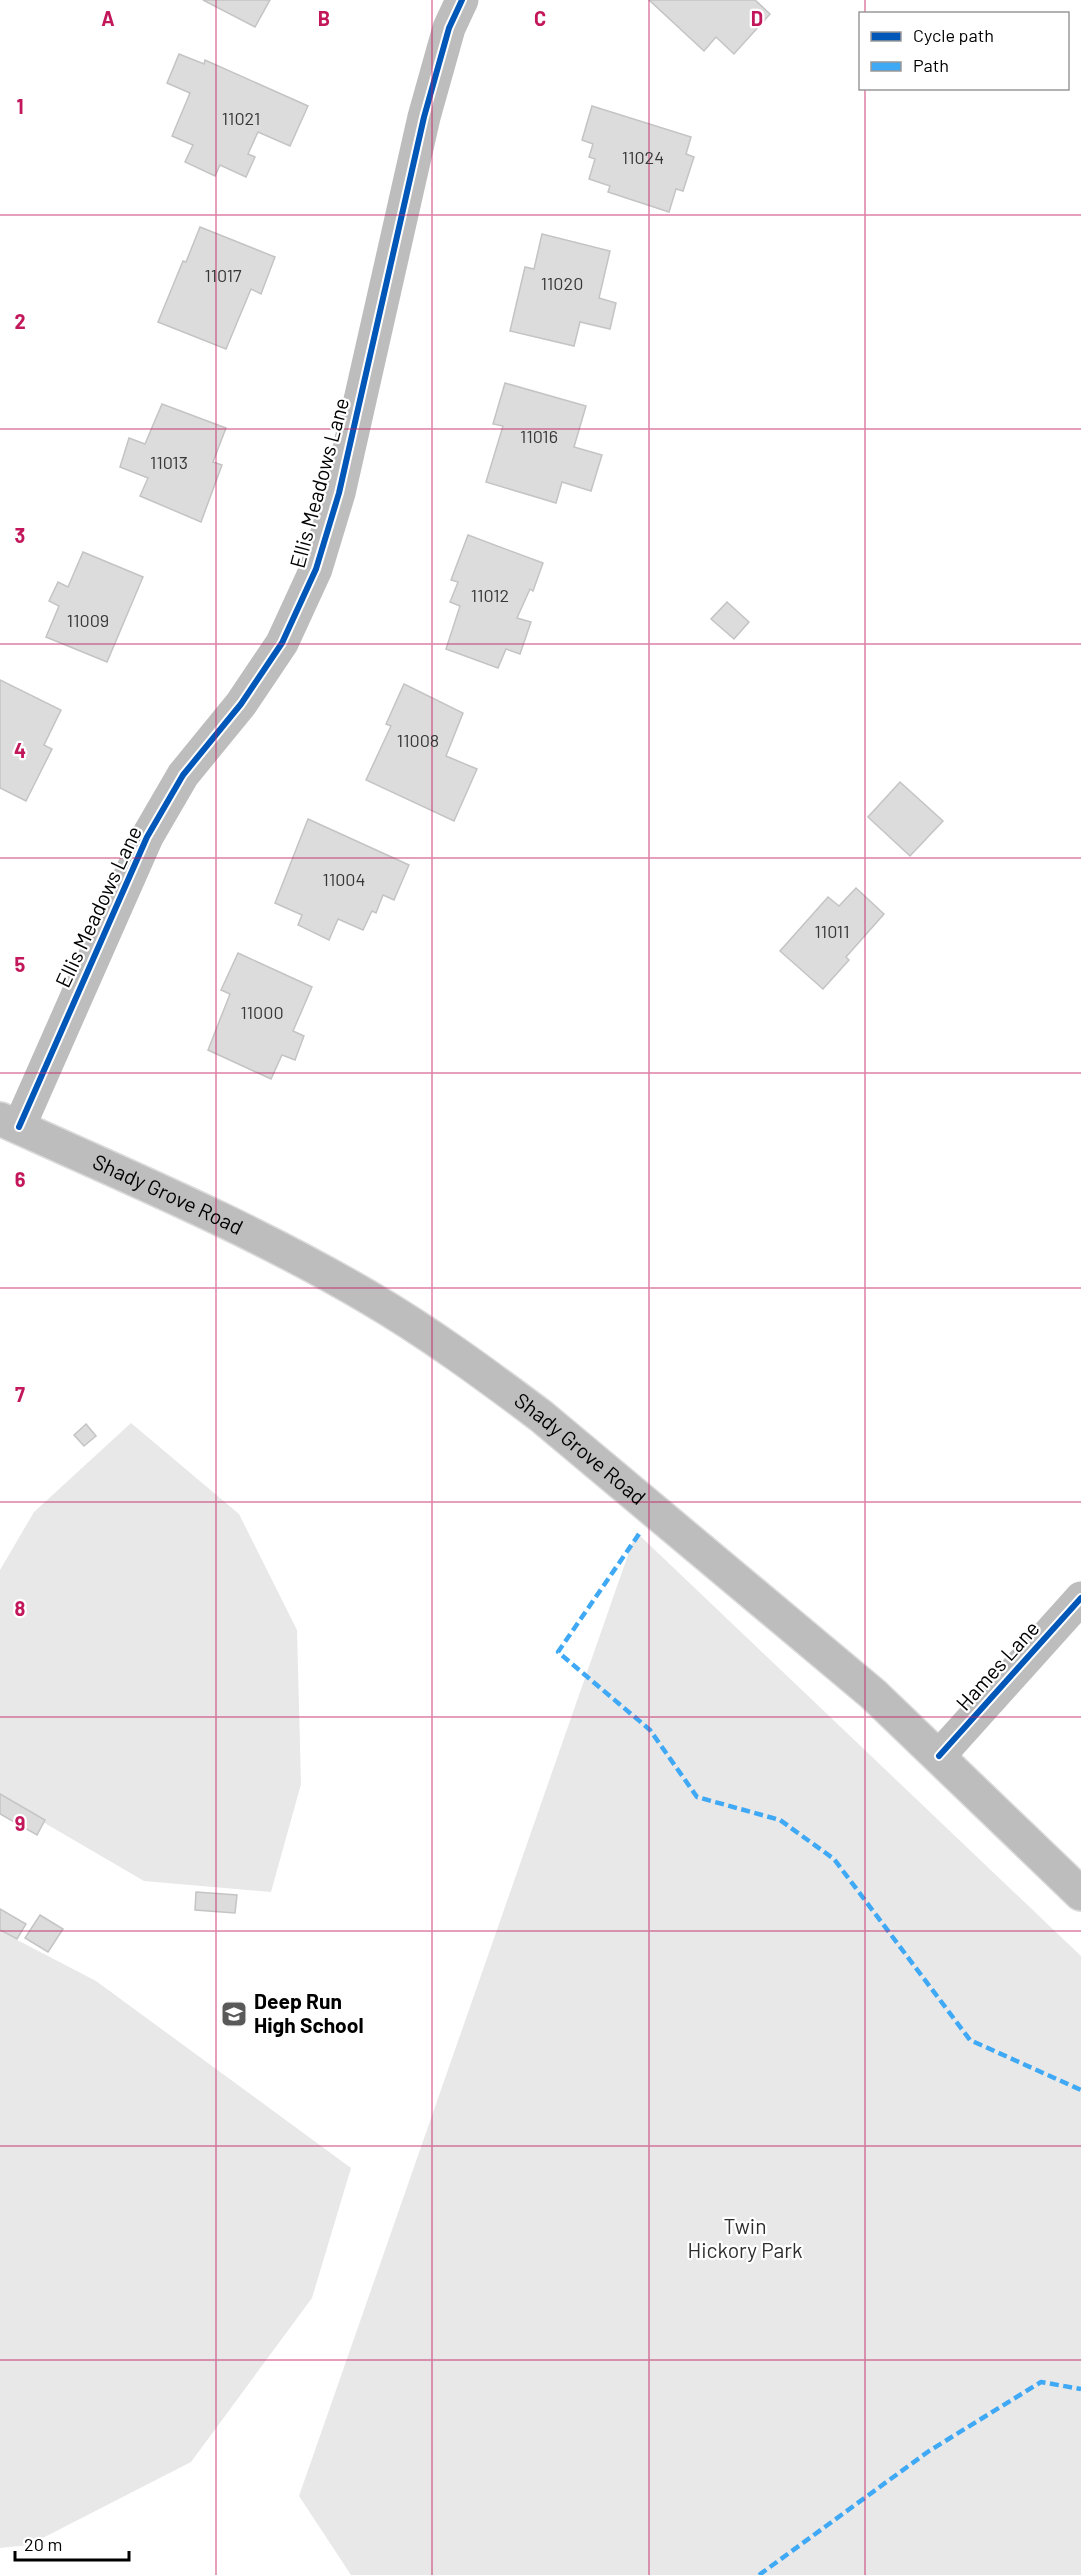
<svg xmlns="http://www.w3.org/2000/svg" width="1081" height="2575" font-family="Barlow,sans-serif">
  <rect width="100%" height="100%" fill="#fff"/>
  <!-- green -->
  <g fill="#e8e8e8">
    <path d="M131 1423 239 1514 297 1630 301 1784 271 1892 144 1881 0 1797V1570L34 1512Z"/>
    <path d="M636 1532 1081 1956V2575H351L299 2496Z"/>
    <path d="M0 1931 96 1981 351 2168 312 2298 191 2462 29 2545 0 2548Z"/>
  </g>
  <!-- building -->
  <g fill="#dcdcdc" stroke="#c4c4c4" stroke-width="1.5">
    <path d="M203 0H270L255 27Z"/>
    <path d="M649 0H755L770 14 734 54 716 37 704 51Z"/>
    <path d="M179 54 204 64 205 60 308 106 290 146 258 132 248 154 255 157 246 177 220 165 215 176 185 162 193 145 172 136 190 93 167 83Z"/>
    <path d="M592 106 691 137 686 154 694 157 683 191 676 189 669 212 608 192 610 186 589 179 595 159 589 157 593 144 582 140Z"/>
    <path d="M200 227 275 257 261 294 251 289 226 349 158 322 183 261 186 262Z"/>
    <path d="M542 234 610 251 599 298 616 303 610 329 580 322 574 346 510 331 525 267 534 269Z"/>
    <path d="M505 383 586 406 574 447 602 455 591 491 562 482 556 503 486 482 503 426 493 424Z"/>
    <path d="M162 404 226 428 213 462 222 465 201 522 140 496 148 478 120 467 129 438 145 444Z"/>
    <path d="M468 535 543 563 533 591 530 589 517 618 531 622 520 654 506 649 498 668 446 649 460 606 450 602 458 582 451 580Z"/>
    <path d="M83 552 143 577 107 662 46 637 59 606 49 601 58 582 68 587Z"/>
    <path d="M727 602 749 622 734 639 711 619Z"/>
    <path d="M0 680 61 710 44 745 52 749 26 801 0 788Z"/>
    <path d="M404 684 463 713 446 756 477 769 454 821 366 780 391 726 386 724Z"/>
    <path d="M900 782 943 821 910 856 868 817Z"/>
    <path d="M308 819 409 865 394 900 383 895 376 913 372 911 363 930 338 919 329 940 298 925 302 915 275 903Z"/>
    <path d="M856 888 884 914 846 957 849 960 823 989 780 951 828 897 839 906Z"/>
    <path d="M238 953 312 987 293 1031 304 1036 295 1060 282 1055 271 1079 208 1050 230 994 221 990Z"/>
    <path d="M86 1424 96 1436 84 1446 74 1435Z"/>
    <path d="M0 1794 45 1820 37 1835 0 1814Z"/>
    <path d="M196 1892 237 1895 235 1913 195 1910Z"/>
    <path d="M0 1909 26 1924 17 1939 0 1930Z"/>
    <path d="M40 1915 63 1929 48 1952 25 1938Z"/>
  </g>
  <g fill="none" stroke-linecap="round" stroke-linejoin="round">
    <!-- major casing -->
    <g stroke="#dbdbdb" stroke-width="36">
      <g id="major">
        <path id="s1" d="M0 1119C124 1175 251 1228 368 1297 428 1332 485 1374 541 1416L873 1694 1081 1894"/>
      </g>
    </g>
    <!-- minor -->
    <g stroke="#bdbdbd" stroke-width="33">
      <path d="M19 1127 147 837 183 775 241 704 282 643 316 569 339 493 424 117 449 28 462 0"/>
      <path d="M939 1756 1081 1598"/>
    </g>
    <!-- major -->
    <use href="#major" stroke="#bdbdbd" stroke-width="33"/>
    <!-- quiet -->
    <g stroke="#3fa9f5" stroke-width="4.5" stroke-dasharray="9 4.5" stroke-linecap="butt">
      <path d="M639 1534 558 1652 650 1730 697 1797 780 1820 834 1859 970 2040 1081 2090"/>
      <path d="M759 2575 929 2451 1041 2382 1081 2389"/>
    </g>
    <!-- cycleway casing -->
    <g stroke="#fff" stroke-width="10">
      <g id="cycleway">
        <path d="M19 1127 147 837 183 775 241 704 282 643 316 569 339 493 424 117 449 28 462 0"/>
        <path d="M939 1756 1081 1598"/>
      </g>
    </g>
    <!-- cycleway -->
    <use href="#cycleway" stroke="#0057b8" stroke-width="6"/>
  </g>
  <!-- grid -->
  <path fill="none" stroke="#c2185b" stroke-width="1.5" stroke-opacity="0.55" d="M216 0V2575M432 0V2575M649 0V2575M865 0V14M865 88V2575M0 215H1081M0 429H1081M0 644H1081M0 858H1081M0 1073H1081M0 1288H1081M0 1502H1081M0 1717H1081M0 1931H1081M0 2146H1081M0 2360H1081"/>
  <!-- icons -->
  <defs>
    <g id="school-square" transform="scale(1.35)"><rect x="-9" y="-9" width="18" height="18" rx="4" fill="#595959" stroke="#fff"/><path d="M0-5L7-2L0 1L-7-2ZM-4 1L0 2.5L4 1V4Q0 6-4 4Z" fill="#fff"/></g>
  </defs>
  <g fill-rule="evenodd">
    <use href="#school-square" x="234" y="2014"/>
  </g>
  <g text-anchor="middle" stroke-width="4.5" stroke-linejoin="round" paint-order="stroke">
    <!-- number labels -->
    <g font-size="18" fill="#373737">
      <text x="241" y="125">11021</text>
      <text x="643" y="164">11024</text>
      <text x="223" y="282">11017</text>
      <text x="562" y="290">11020</text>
      <text x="539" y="443">11016</text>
      <text x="169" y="469">11013</text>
      <text x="490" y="602">11012</text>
      <text x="88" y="627">11009</text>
      <text x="418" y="747">11008</text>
      <text x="344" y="886">11004</text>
      <text x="832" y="938">11011</text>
      <text x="262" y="1019">11000</text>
    </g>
    <!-- street labels -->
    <g font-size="21" fill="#000" stroke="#fff">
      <text transform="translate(320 483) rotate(-75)" y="7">Ellis Meadows Lane</text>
      <text transform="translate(99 907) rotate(-65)" y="7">Ellis Meadows Lane</text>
      <text dy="7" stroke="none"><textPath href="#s1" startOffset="184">Shady Grove Road</textPath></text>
      <text dy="7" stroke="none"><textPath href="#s1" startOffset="670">Shady Grove Road</textPath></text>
      <text transform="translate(998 1666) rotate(-48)" y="7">Hames Lane</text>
    </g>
    <!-- poi labels -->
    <g font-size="21" font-weight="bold" fill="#000" stroke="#fff" text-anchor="start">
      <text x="254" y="2009">Deep Run<tspan x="254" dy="24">High School</tspan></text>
    </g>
    <!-- park labels -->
    <g font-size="21" fill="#2d2d2d" stroke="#fff">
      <text x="745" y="2234">Twin<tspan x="745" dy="24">Hickory Park</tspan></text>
    </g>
  </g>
  <g font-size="20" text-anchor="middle" font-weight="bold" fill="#c2185b" stroke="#fff" stroke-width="4.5" stroke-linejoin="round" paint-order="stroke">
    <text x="108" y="26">A</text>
    <text x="324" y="26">B</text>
    <text x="540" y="26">C</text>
    <text x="757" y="26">D</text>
    <text x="20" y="114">1</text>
    <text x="20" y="329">2</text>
    <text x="20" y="543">3</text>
    <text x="20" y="758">4</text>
    <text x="20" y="972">5</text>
    <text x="20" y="1187">6</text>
    <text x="20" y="1402">7</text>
    <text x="20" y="1616">8</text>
    <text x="20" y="1831">9</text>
  </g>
  <!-- legend -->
  <rect x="859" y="12" width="210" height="78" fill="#ffffff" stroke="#999999" stroke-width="1.5"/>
  <rect x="871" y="32" width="30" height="9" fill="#0057b8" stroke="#999999" stroke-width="1.5"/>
  <text x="913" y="42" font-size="18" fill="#000000">Cycle path</text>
  <rect x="871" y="62" width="30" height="9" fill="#3fa9f5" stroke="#999999" stroke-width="1.5"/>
  <text x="913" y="72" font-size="18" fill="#000000">Path</text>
  <!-- scale -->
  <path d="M15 2551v9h114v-9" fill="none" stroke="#000000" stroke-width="3"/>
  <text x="24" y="2551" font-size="18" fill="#000000" stroke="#ffffff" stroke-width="4.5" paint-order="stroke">20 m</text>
</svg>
